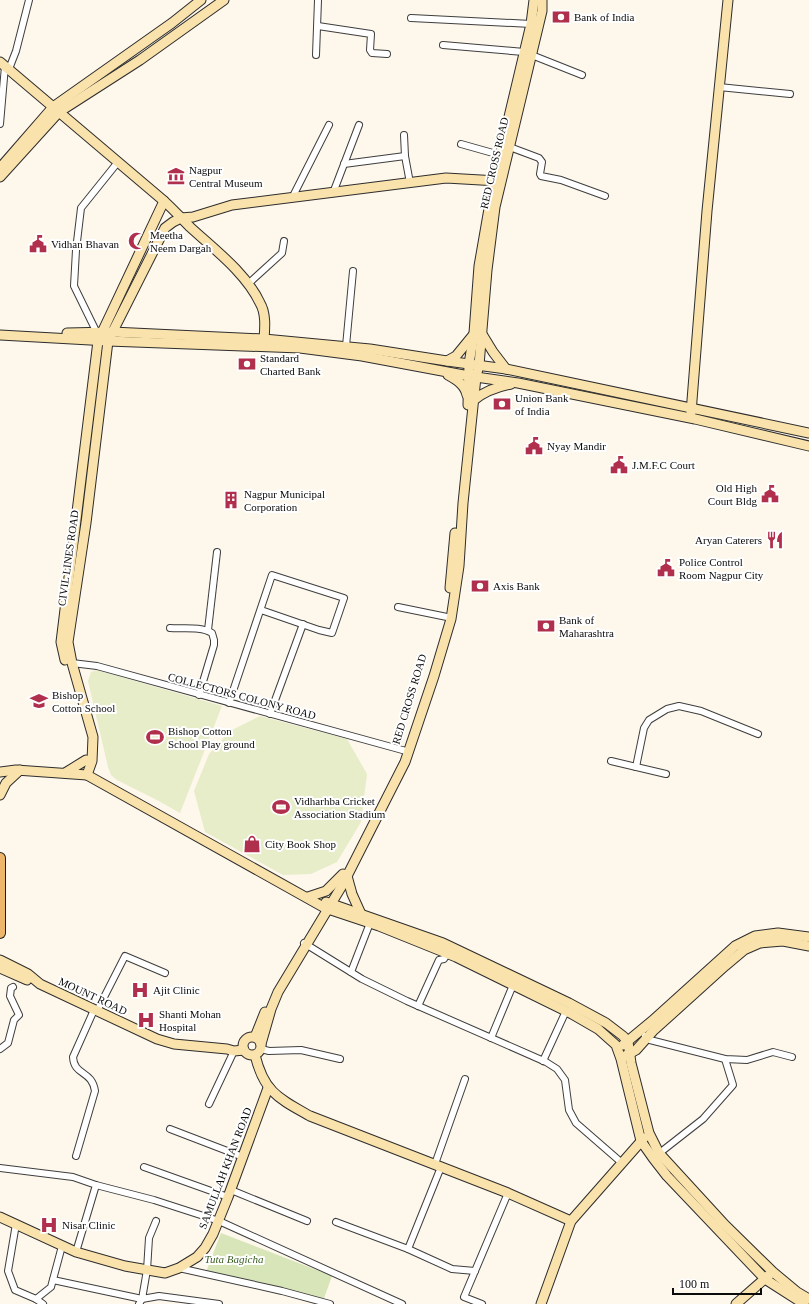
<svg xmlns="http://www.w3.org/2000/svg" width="809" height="1304" font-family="'Times New Roman',serif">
  <rect width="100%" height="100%" fill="#fef7eb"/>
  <!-- green -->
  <path fill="#d8e5b8" d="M221 1233 332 1276 323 1301 206 1272Z"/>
  <!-- pitch -->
  <g fill="#e7edc9">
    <path d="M97 670 222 706 180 813 155 799 117 780 111 775 108 767 88 681 91 672Z"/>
    <path d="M260 716 347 739 367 774 361 822 337 862 311 874 283 875 205 832 194 791 209 754 230 731Z"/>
  </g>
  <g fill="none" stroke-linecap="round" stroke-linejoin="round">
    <!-- street casing -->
    <g stroke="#3e3e3e" stroke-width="8">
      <g id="street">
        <path d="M411 18 531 24"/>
        <path d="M318 26 371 34 370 50 372 53 387 54"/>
        <path d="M443 45 524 52 582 75"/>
        <path d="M316 55 318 0"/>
        <path d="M9 69 16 51 29 0"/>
        <path d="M719 87 790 94"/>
        <path d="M0 124 5 66"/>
        <path d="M404 135 405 156 410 183"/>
        <path d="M461 144 500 155"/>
        <path d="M507 146 539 158 542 162 540 174 541 176 561 180 605 196"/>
        <path d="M344 164 405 156"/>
        <path d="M333 193 359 125"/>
        <path d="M292 198 329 125"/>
        <path d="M248 284 282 253 284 241"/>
        <path d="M97 333 74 286 76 250 81 208 118 162"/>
        <path d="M346 346 353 271"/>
        <path d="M398 607 447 617"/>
        <path d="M170 628C183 629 201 626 212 633L214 640V645L199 695"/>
        <path d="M208 630 217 552"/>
        <path d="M72 663 97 666 406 751"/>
        <path d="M229 703 272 575 344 598 332 633 319 630 261 610"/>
        <path d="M270 714 303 624"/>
        <path d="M611 761 666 774"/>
        <path d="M636 767 644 728 649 720 667 709 679 706 701 711 758 734"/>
        <path d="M304 943 362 979 407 1001 546 1062 557 1069 565 1080 569 1110 576 1123 622 1163"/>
        <path d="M351 972 370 923"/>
        <path d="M418 1006 439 960 444 959 447 954"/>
        <path d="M97 1011 125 956 165 973"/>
        <path d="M645 1036 650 1040 725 1059 747 1060 773 1052 792 1057"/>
        <path d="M491 1038 513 985"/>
        <path d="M0 1049 8 1043 14 1020 19 1015 10 996 11 988 13 987"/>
        <path d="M261 1049 269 1051 301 1050 340 1059"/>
        <path d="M543 1061 566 1011"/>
        <path d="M209 1104 234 1051"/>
        <path d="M170 1129 243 1157"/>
        <path d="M657 1155 703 1119 733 1085 725 1059"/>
        <path d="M76 1156 95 1091C92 1070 74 1076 73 1057L94 1010"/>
        <path d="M435 1164 465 1079"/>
        <path d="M144 1167 228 1197"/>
        <path d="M0 1168 73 1177 96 1185 76 1252"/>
        <path d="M96 1185 154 1200 219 1221 402 1304"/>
        <path d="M231 1190 307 1221"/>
        <path d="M156 1221 149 1238 147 1270 142 1299 159 1296 219 1304"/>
        <path d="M336 1222 408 1249 441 1167"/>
        <path d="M16 1224 8 1271 15 1290 36 1299 43 1304"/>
        <path d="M408 1249 452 1269 475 1271"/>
        <path d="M179 1268 282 1291 330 1304"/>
        <path d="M53 1280 142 1299 139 1304"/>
        <path d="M36 1299 51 1287 62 1246"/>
        <path d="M482 1304 464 1297 508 1193"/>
      </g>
    </g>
    <!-- secondary casing -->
    <g stroke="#2d2d2d" stroke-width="11">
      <g id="secondary">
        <path d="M0 62 164 201C173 209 181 218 190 227 214 249 246 273 260 303 266 313 265 327 264 339"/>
        <path d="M0 168 53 107 172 23 201 0"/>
        <path d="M0 177 59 112 140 60 224 0"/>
        <path d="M67 333 112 332 264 339 370 349 447 361 506 369 809 433"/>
        <path d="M482 334 493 352 506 369"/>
        <path d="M0 335 108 341 300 348 362 356 469 376 518 383 695 419 809 446"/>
        <path d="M447 361 456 356 474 334"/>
        <path d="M448 375C457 380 465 385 467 395"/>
        <path d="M474 400C485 391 496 387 511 384"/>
        <path d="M468 405 469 364 474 333 479 266 494 180 531 24 534 0"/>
        <path d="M691 413 707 211 728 0"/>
        <path d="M450 588 455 533"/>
        <path d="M65 660 61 642 98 341 164 201"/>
        <path d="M0 772 16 770 87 775 325 908 379 926 456 957 572 1014 598 1029 616 1045 621 1059 641 1141 653 1158 667 1176 765 1279 804 1304"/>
        <path d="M65 773 86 760"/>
        <path d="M87 775 92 761 93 737 72 663 68 642 86 523 108 341 165 228 173 222 181 218 193 217 232 205 446 178 498 181"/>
        <path d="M0 795 6 783 20 770"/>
        <path d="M347 876 352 894 361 914"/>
        <path d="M308 897 326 891 343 874"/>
        <path d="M326 902 443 943 569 1003 606 1023 623 1036 628 1042 631 1063 649 1133 659 1153 725 1225 773 1272 797 1292 809 1299"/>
        <path d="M0 960 28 974 40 984 157 1039 174 1044 227 1049 234 1051 244 1050"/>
        <path d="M0 968 27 980"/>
        <circle cx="252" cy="1046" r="9"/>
        <path d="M255 1037 265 1012"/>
        <path d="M261 1044 271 1009 278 992 343 884 405 762 434 676 451 619 459 566 463 503 476 377 479 365 487 270 495 207 542 11V0"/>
        <path d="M623 1045 652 1021 735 946 755 936 778 933 809 937"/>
        <path d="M255 1055C264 1092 278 1098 310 1116L508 1193 571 1221"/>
        <path d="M625 1056 636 1050 653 1031 725 966 744 950 760 943 783 941 809 946"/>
        <path d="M0 1217 76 1252 125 1266 165 1273 179 1268 197 1257 205 1248 213 1234 228 1197 268 1088"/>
        <path d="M541 1304 571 1221 644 1138"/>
        <path d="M736 1304 769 1275"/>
      </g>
    </g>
    <!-- primary casing -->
    <g stroke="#1c1c1c" stroke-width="12">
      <path id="primary" d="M0 858V933"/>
    </g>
    <!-- street -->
    <use href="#street" stroke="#fff" stroke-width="6"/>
    <!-- secondary -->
    <use href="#secondary" stroke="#f9e2ab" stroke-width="9"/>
    <!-- primary -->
    <use href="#primary" stroke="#eeb66b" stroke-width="10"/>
  </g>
  <!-- icons -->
  <defs>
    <g id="bank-bare" transform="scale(1.38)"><path d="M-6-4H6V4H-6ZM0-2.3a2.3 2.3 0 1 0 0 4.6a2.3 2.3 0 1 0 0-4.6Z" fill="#b02f4d" stroke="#fff" stroke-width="2.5" paint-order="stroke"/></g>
    <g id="museum-bare" transform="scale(1.38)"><path d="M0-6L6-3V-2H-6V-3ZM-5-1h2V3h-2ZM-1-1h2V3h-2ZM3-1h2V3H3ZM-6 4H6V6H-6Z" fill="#b02f4d" stroke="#fff" stroke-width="2.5" paint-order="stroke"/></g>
    <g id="mosque-bare" transform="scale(1.38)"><path d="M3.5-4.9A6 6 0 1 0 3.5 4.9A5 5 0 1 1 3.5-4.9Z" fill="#b02f4d" stroke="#fff" stroke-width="2.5" paint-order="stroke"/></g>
    <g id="civic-bare" transform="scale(1.38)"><path d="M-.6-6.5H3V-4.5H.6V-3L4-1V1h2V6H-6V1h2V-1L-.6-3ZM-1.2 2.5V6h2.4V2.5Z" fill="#b02f4d" stroke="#fff" stroke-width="2.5" paint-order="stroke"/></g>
    <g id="building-bare" transform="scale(1.38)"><path d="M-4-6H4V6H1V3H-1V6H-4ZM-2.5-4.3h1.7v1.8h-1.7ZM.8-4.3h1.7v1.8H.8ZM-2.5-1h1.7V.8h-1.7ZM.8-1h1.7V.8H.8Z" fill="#b02f4d" stroke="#fff" stroke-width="2.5" paint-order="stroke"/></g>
    <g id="restaurant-bare" transform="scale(1.38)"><path d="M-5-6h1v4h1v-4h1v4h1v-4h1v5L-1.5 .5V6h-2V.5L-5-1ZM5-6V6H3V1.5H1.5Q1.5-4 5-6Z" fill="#b02f4d" stroke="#fff" stroke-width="2.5" paint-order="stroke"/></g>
    <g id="school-bare" transform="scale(1.38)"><path d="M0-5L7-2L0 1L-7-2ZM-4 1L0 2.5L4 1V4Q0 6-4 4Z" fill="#b02f4d" stroke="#fff" stroke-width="2.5" paint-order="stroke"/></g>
    <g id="stadium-bare" transform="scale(1.38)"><path d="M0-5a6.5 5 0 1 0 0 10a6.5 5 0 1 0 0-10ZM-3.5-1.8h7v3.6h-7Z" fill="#b02f4d" stroke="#fff" stroke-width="2.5" paint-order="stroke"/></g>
    <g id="shop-bare" transform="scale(1.38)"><path d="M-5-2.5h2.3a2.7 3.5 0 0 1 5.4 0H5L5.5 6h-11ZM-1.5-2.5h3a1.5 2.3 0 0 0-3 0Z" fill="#b02f4d" stroke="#fff" stroke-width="2.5" paint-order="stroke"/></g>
    <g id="hospital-bare" transform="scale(1.38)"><path d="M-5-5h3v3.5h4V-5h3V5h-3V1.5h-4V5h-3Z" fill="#b02f4d" stroke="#fff" stroke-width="2.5" paint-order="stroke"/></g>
  </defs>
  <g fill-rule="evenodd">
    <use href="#bank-bare" x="561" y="17"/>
    <use href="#museum-bare" x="176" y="176"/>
    <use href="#mosque-bare" x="137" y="241"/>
    <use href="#civic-bare" x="38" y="244"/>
    <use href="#bank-bare" x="247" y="364"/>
    <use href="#bank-bare" x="502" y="404"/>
    <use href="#civic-bare" x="534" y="446"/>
    <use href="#civic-bare" x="619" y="465"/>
    <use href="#civic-bare" x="770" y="494"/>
    <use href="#building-bare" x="231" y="500"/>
    <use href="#restaurant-bare" x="775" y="540"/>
    <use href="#civic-bare" x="666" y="568"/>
    <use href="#bank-bare" x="480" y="586"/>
    <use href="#bank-bare" x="546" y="626"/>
    <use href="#school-bare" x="39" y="701"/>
    <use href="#stadium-bare" x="155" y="737"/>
    <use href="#stadium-bare" x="281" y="807"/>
    <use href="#shop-bare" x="252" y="844"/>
    <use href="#hospital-bare" x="140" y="990"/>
    <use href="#hospital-bare" x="146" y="1020"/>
    <use href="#hospital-bare" x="49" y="1225"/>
  </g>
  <g text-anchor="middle" stroke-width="4" stroke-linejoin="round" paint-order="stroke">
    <!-- poi labels -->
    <g font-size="11" fill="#0b0b0b" stroke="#fff" text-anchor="start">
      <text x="574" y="21">Bank of India</text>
      <text x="189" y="174">Nagpur<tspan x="189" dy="13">Central Museum</tspan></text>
      <text x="150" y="239">Meetha<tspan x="150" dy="13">Neem Dargah</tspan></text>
      <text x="51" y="248">Vidhan Bhavan</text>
      <text x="260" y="362">Standard<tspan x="260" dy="13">Charted Bank</tspan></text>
      <text x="515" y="402">Union Bank<tspan x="515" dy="13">of India</tspan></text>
      <text x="547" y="450">Nyay Mandir</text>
      <text x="632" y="469">J.M.F.C Court</text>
      <text x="757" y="492" text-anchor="end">Old High<tspan x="757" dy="13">Court Bldg</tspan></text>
      <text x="244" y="498">Nagpur Municipal<tspan x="244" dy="13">Corporation</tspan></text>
      <text x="762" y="544" text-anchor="end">Aryan Caterers</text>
      <text x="679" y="566">Police Control<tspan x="679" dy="13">Room Nagpur City</tspan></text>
      <text x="493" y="590">Axis Bank</text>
      <text x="559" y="624">Bank of<tspan x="559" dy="13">Maharashtra</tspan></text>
      <text x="52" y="699">Bishop<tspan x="52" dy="13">Cotton School</tspan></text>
      <text x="168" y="735">Bishop Cotton<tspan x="168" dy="13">School Play ground</tspan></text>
      <text x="294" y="805">Vidharhba Cricket<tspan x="294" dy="13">Association Stadium</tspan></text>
      <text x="265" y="848">City Book Shop</text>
      <text x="153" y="994">Ajit Clinic</text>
      <text x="159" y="1018">Shanti Mohan<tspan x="159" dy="13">Hospital</tspan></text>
      <text x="62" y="1229">Nisar Clinic</text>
    </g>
    <!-- street labels -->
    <g font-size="11" fill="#0b0b0b" stroke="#fff">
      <text transform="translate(494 163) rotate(-77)" y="4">RED CROSS ROAD</text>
      <text transform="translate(68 558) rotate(-82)" y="4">CIVIL LINES ROAD</text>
      <text transform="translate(242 696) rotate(15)" y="4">COLLECTORS COLONY ROAD</text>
      <text transform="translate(409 699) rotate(-73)" y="4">RED CROSS ROAD</text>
      <text transform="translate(93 996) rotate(25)" y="4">MOUNT ROAD</text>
      <text transform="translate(225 1168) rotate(-69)" y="4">SAMULLAH KHAN ROAD</text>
    </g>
    <!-- park labels -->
    <g font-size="11" font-style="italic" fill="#395d21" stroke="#fff">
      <text x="234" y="1263">Tuta Bagicha</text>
    </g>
  </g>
  <!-- scale -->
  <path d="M673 1288v6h88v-6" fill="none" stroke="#0b0b0b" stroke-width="2"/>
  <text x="679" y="1288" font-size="12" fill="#0b0b0b" stroke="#ffffff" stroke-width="3" paint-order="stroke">100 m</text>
</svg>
